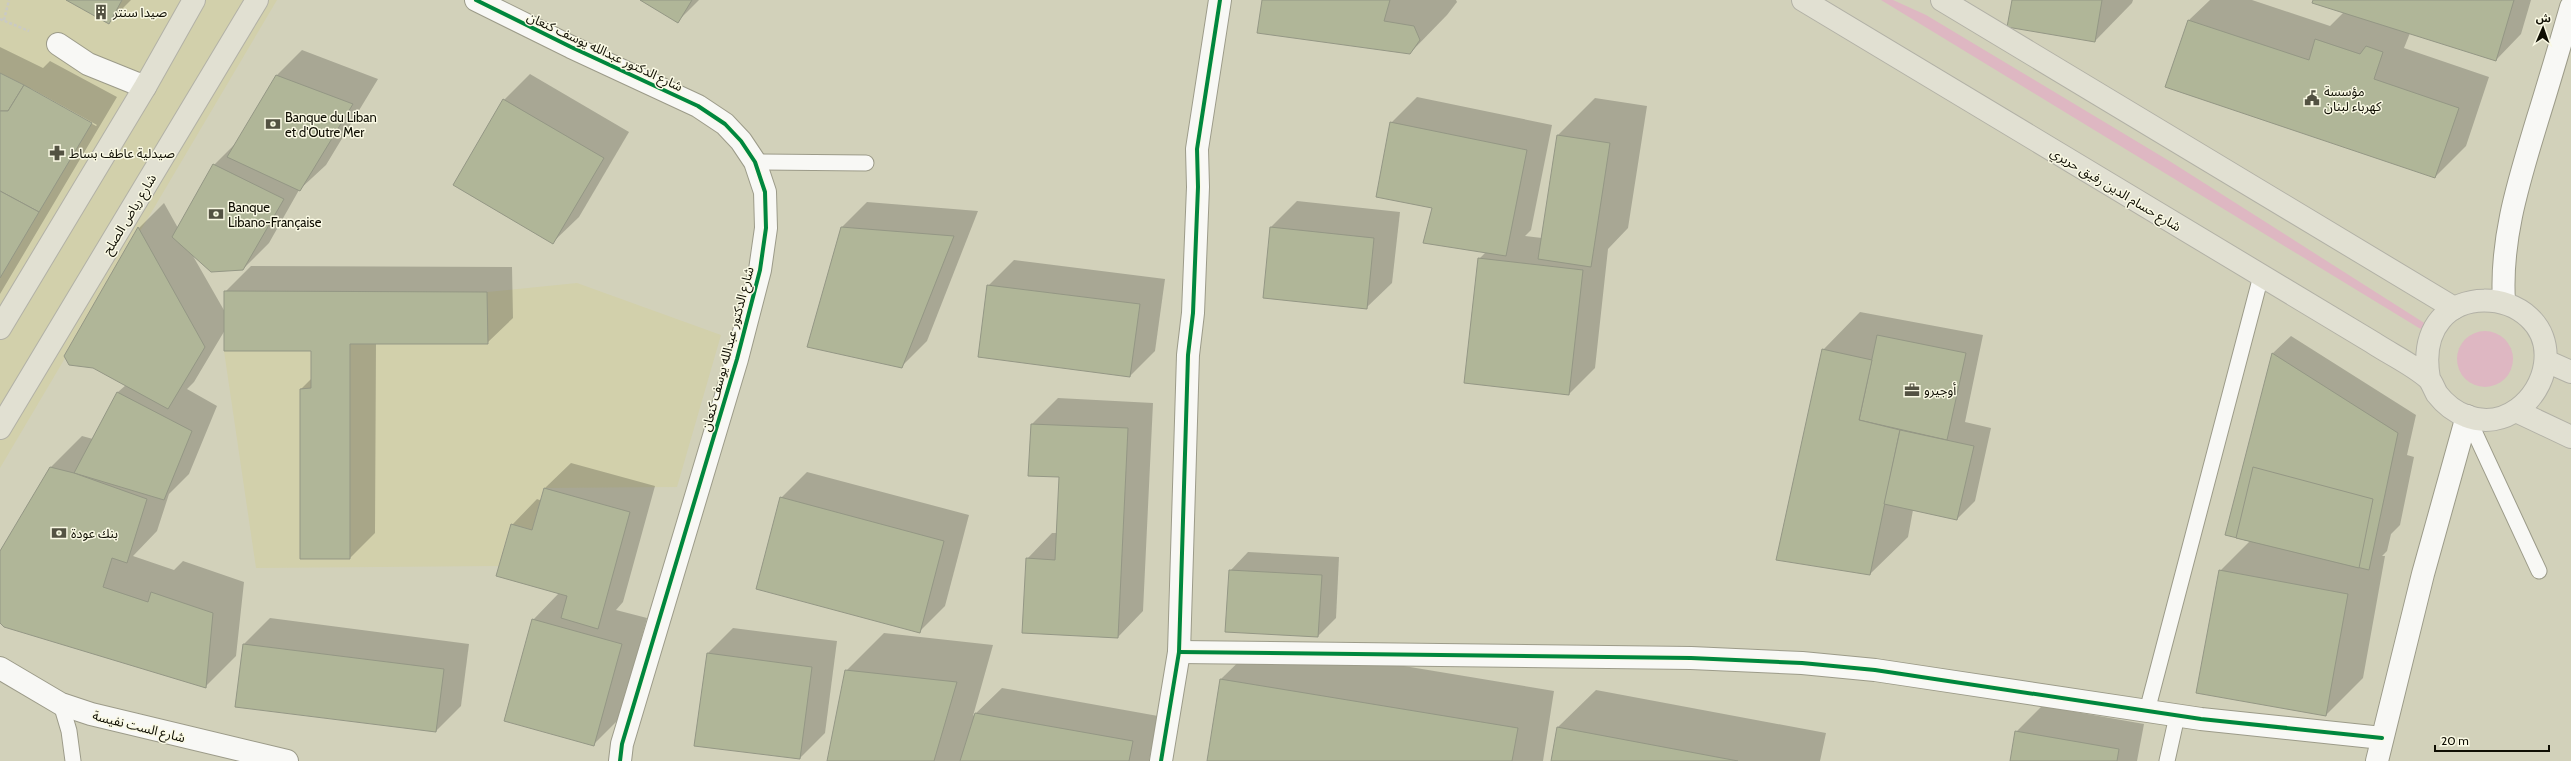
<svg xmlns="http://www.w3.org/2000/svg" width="2571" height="761" font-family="Cabin,'Noto Sans Arabic',sans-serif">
  <rect width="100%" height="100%" fill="#d2d1ba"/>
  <!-- built -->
  <g fill="#d2d0ab">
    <path d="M0 0H277L0 468Z"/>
    <path d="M577 283 721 335 677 487 544 488 532 530 511 525 499 566 256 568 224 351V291L487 292Z"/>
  </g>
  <!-- green -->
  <g fill="#deb7c2">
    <path d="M1881 0H1893L1926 15 2171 162 2429 326 2424 330 2419 328Z"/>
    <circle cx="2485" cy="359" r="28"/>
  </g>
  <!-- shadow -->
  <g fill="#0003" fill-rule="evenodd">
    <path d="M68 0H131L108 23Z"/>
    <path d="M642 0H699L678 21Z"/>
    <path d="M1263 0H1456L1457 2 1447 15 1410 53Z"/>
    <path d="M2013 0H2133L2132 3 2095 41Z"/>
    <path d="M2210 0H2252L2330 26 2344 12 2314 0H2531L2521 34 2496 60 2410 33 2404 48 2489 77 2466 146 2435 177 2189 20Z"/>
    <path d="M0 47 43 68 50 61 117 97 0 294ZM30 88 97 125 96 126 29 89Z"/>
    <path d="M302 50 378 79 326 165 299 190 269 243 243 269 193 256 225 312V292L251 266 512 267 513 318 487 343H376L375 533 350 558 301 389 312 378V350L225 330 194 382 187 389 217 406 189 474 169 494 157 531 133 556 174 570 183 561 244 582 236 656 205 687 0 621V553L51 467 82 436 93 439 118 392 126 385 93 367 65 356 139 228 164 203 178 228 214 165 238 141 277 75Z"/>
    <path d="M530 74 629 132 579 217 553 242 454 184 504 100Z"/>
    <path d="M1417 97 1552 125 1531 230 1525 236 1542 238 1558 135 1595 98 1647 106 1628 228 1608 249 1595 368 1569 394 1479 259 1486 252 1433 207 1391 123Z"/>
    <path d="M1297 201 1400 212 1392 283 1366 308 1264 297 1271 227Z"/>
    <path d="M867 202 978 211 927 341 901 367 842 227Z"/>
    <path d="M1014 260 1165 279 1155 351 1130 376 988 286Z"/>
    <path d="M1860 312 1983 335 1965 422 1991 428 1975 501 1957 519 1913 510 1908 537 1870 574 1823 350Z"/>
    <path d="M2291 336 2416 415 2407 455 2414 457 2400 525 2391 534 2387 551 2382 556H2385L2363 678 2326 715 2220 571 2250 541 2272 354Z"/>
    <path d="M1058 398 1153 403 1143 611 1118 637 1027 559 1052 533H1057L1060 476 1029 475 1032 424Z"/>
    <path d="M571 463 655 486 623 602 616 610 647 618 619 719 593 745 533 620 560 592 512 525 537 499 542 501 545 488Z"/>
    <path d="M807 472 969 515 945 606 920 631 781 498Z"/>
    <path d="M1248 552 1339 557 1336 618 1318 636 1230 571Z"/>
    <path d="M270 618 469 644 461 706 436 731 237 706 244 644Z"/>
    <path d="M733 628 837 641 825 733 800 758 708 653Z"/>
    <path d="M884 633 993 645 973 716 1002 688 1158 716 1149 761H828L846 671Z"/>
    <path d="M1259 642 1554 691 1543 761H1208L1221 679Z"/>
    <path d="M1596 690 1826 733 1820 761H1552L1558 727Z"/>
    <path d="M2042 706 2144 724 2137 761H2011L2016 732Z"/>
  </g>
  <!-- building -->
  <g fill="#b0b698" stroke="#949785">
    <path d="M66 0H122L109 24Z"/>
    <path d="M640 0H692L678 23Z"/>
    <path d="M1262 0H1390L1384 21 1414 26 1420 40 1410 54 1257 33Z"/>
    <path d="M2012 0H2102L2095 42 2007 27Z"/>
    <path d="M2313 0H2514L2496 61 2312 3Z"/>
    <path d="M2188 20 2309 60 2315 39 2360 54 2366 46 2383 52 2374 79 2459 108 2435 178 2165 87Z"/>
    <path d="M0 73 24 85 8 111H0Z"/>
    <path d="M276 75 353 104 300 191 227 157Z"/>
    <path d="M24 85 92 123 39 212 0 191V111H8Z"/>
    <path d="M503 99 604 158 553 244 453 185Z"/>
    <path d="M1390 122 1527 150 1506 256 1423 243 1432 208 1376 197Z"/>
    <path d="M1557 135 1610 143 1591 267 1538 259Z"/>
    <path d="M213 164 284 199 243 270 211 272 172 237Z"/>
    <path d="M0 191 39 212 0 278Z"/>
    <path d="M138 227 205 347 168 409 93 368 69 365 64 356Z"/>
    <path d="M841 227 954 236 902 368 807 347Z"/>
    <path d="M1270 227 1374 238 1367 309 1263 298Z"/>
    <path d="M1478 258 1583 270 1569 395 1464 383Z"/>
    <path d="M987 285 1140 304 1130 377 978 357Z"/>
    <path d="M224 291 487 292 488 344H350V559H300V389L311 388V351H224Z"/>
    <path d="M1877 335 1966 353 1947 440 1859 420Z"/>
    <path d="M1822 349 1872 360 1859 420 1900 430 1870 575 1776 560Z"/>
    <path d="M2272 353 2398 433 2369 570 2225 535Z"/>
    <path d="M117 392 192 431 164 500 74 473Z"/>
    <path d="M1031 424 1128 428 1118 638 1022 633 1026 558 1055 560 1059 477 1028 476Z"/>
    <path d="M1900 430 1974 446 1957 520 1884 504Z"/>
    <path d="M50 467 74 473 147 499 127 563 112 558 103 587 148 602 151 592 213 613 206 688 4 627 0 623V551Z"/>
    <path d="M2253 467 2373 499 2359 568 2236 538Z"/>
    <path d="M544 488 630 512 598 629 561 618 567 596 496 576 511 524 532 530Z"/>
    <path d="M780 497 944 541 920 633 756 589Z"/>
    <path d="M1229 570 1322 575 1318 637 1225 632Z"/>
    <path d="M2219 570 2348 594 2326 716 2196 693Z"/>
    <path d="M532 619 622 644 594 746 504 721Z"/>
    <path d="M243 644 444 669 436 732 235 707Z"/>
    <path d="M707 653 812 667 800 759 694 746Z"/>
    <path d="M845 670 957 682 934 761H827Z"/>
    <path d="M1220 679 1518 728 1512 761H1207Z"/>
    <path d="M975 713 1133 741 1129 761H960Z"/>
    <path d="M1557 727 1738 761H1551Z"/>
    <path d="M2015 731 2119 749 2117 761H2010Z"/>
  </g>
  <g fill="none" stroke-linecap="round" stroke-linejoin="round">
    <!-- service casing -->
    <g stroke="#9c9b89" stroke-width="17">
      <g id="service">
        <path d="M755 162 866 163"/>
        <path d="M2467 416 2539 571"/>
        <path d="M61 704 69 731 73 761"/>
        <path d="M2147 711 2261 276"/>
        <path d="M2167 761 2177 716"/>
      </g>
    </g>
    <!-- minor casing -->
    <g stroke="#9c9b89" stroke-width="24">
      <g id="minor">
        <path d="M476 0 571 47 698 106 725 124 741 141 755 162 765 192 766 228 760 270 737 359 622 744 620 761"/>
        <path d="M58 44 88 64 145 87"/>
        <path d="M2504 302C2500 239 2519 181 2537 121 2549 83 2560 45 2571 7"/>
        <path d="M1179 652 1691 658 1802 663 1875 670 2201 719 2382 738"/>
        <path d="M0 668 61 704 91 714 287 761"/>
        <path d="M1161 761 1179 652 1188 355 1193 313 1198 187 1197 149 1220 0"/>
        <path d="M2377 761 2423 574 2467 416"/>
      </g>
    </g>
    <!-- primary casing -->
    <g stroke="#b2b1a6" stroke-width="24">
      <g id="primary">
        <path d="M1803 0 2372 342C2390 354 2412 364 2428 378 2432 382 2434 389 2437 394 2444 403 2455 412 2466 416 2504 431 2540 400 2545 364 2556 284 2410 270 2429 379"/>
        <path d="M1942 0 2454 308"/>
        <path d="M0 328 145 87 194 0"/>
        <path d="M2546 361 2571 372"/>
        <path d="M2516 411 2571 437"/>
        <path d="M0 428 257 0"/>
      </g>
    </g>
    <!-- path -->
    <g stroke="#cacac3" stroke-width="2.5" stroke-dasharray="3 2" stroke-linecap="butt">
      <path d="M0 19 29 31"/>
      <path d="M4 20 9 0"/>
    </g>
    <!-- service -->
    <use href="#service" stroke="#f8f8f5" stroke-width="15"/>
    <!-- minor -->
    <use href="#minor" stroke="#f8f8f5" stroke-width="22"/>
    <!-- primary -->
    <use href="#primary" stroke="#e1e0d2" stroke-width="22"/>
    <!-- cycleway casing -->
    <g stroke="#faf9e4" stroke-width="6">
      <g id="cycleway">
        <path d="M476 0 571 47 698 106 725 124 741 141 755 162 765 192 766 228 760 270 737 359 622 744 620 761"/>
        <path d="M1179 652 1691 658 1802 663 1875 670 2201 719 2382 738"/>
        <path d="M1161 761 1179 652 1188 355 1193 313 1198 187 1197 149 1220 0"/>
      </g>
    </g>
    <!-- cycleway -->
    <use href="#cycleway" stroke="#00873e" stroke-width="4"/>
  </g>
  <!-- icons -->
  <defs>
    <g id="building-bare" transform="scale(1.2)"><path d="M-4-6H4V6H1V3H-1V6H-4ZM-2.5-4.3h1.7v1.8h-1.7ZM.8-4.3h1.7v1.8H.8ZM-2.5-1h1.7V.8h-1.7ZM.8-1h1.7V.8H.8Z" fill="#535242" stroke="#faf9e4" stroke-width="2.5" paint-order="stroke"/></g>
    <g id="civic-bare" transform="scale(1.2)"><path d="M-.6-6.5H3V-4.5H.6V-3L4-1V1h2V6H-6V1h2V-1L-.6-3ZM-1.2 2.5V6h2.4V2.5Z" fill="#535242" stroke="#faf9e4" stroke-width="2.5" paint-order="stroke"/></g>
    <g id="bank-bare" transform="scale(1.2)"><path d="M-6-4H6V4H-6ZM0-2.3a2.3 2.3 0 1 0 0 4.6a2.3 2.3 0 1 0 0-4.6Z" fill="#535242" stroke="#faf9e4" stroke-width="2.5" paint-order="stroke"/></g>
    <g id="pharmacy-bare" transform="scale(1.2)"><path d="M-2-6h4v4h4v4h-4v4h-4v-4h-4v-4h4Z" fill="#535242" stroke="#faf9e4" stroke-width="2.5" paint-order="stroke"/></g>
    <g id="office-bare" transform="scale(1.2)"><path d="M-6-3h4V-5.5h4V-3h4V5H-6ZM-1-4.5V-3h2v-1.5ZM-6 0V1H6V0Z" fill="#535242" stroke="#faf9e4" stroke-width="2.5" paint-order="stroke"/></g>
  </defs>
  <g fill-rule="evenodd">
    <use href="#building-bare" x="101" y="12"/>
    <use href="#civic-bare" x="2312" y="98"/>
    <use href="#bank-bare" x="273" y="124"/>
    <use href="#pharmacy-bare" x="57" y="153"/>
    <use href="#bank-bare" x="216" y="214"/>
    <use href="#office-bare" x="1912" y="390"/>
    <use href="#bank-bare" x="59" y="533"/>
  </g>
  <g text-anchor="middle" stroke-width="3" stroke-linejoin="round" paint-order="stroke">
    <!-- poi labels -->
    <g font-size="13" fill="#0e0d02" stroke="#faf9e4" text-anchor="start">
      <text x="113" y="17">صيدا سنتر</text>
      <text x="2324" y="96">مؤسسة<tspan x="2324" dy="15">كهرباء لبنان</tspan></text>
      <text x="285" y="122">Banque du Liban<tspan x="285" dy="15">et d'Outre Mer</tspan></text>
      <text x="69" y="158">صيدلية عاطف بساط</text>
      <text x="228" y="212">Banque<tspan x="228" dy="15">Libano-Française</tspan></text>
      <text x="1924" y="395">أوجيرو</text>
      <text x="71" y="538">بنك عودة</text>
    </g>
    <!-- street labels -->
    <g font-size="13" fill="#0e0d02" stroke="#faf9e4">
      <text transform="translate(605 51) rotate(25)" y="5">شارع الدكتور عبدالله يوسف كنعان</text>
      <text transform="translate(2116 189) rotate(31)" y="5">شارع حسام الدين رفيق حريري</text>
      <text transform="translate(129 214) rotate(-59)" y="5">شارع رياض الصلح</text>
      <text transform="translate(727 349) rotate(-75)" y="5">شارع الدكتور عبدالله يوسف كنعان</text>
      <text transform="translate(139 726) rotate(14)" y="5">شارع الست نفيسة</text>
    </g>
  </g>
  <!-- north arrow -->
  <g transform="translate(2543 28) rotate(2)" stroke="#faf9e4" stroke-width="3" paint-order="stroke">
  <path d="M0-3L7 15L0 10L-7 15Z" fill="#0e0d02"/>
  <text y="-6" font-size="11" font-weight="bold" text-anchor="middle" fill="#0e0d02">ش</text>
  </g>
  <!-- scale -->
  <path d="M2435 745v6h114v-6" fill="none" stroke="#0e0d02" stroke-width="2"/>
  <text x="2441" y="745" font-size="12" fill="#0e0d02" stroke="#faf9e4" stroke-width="3" paint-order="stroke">20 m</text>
</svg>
